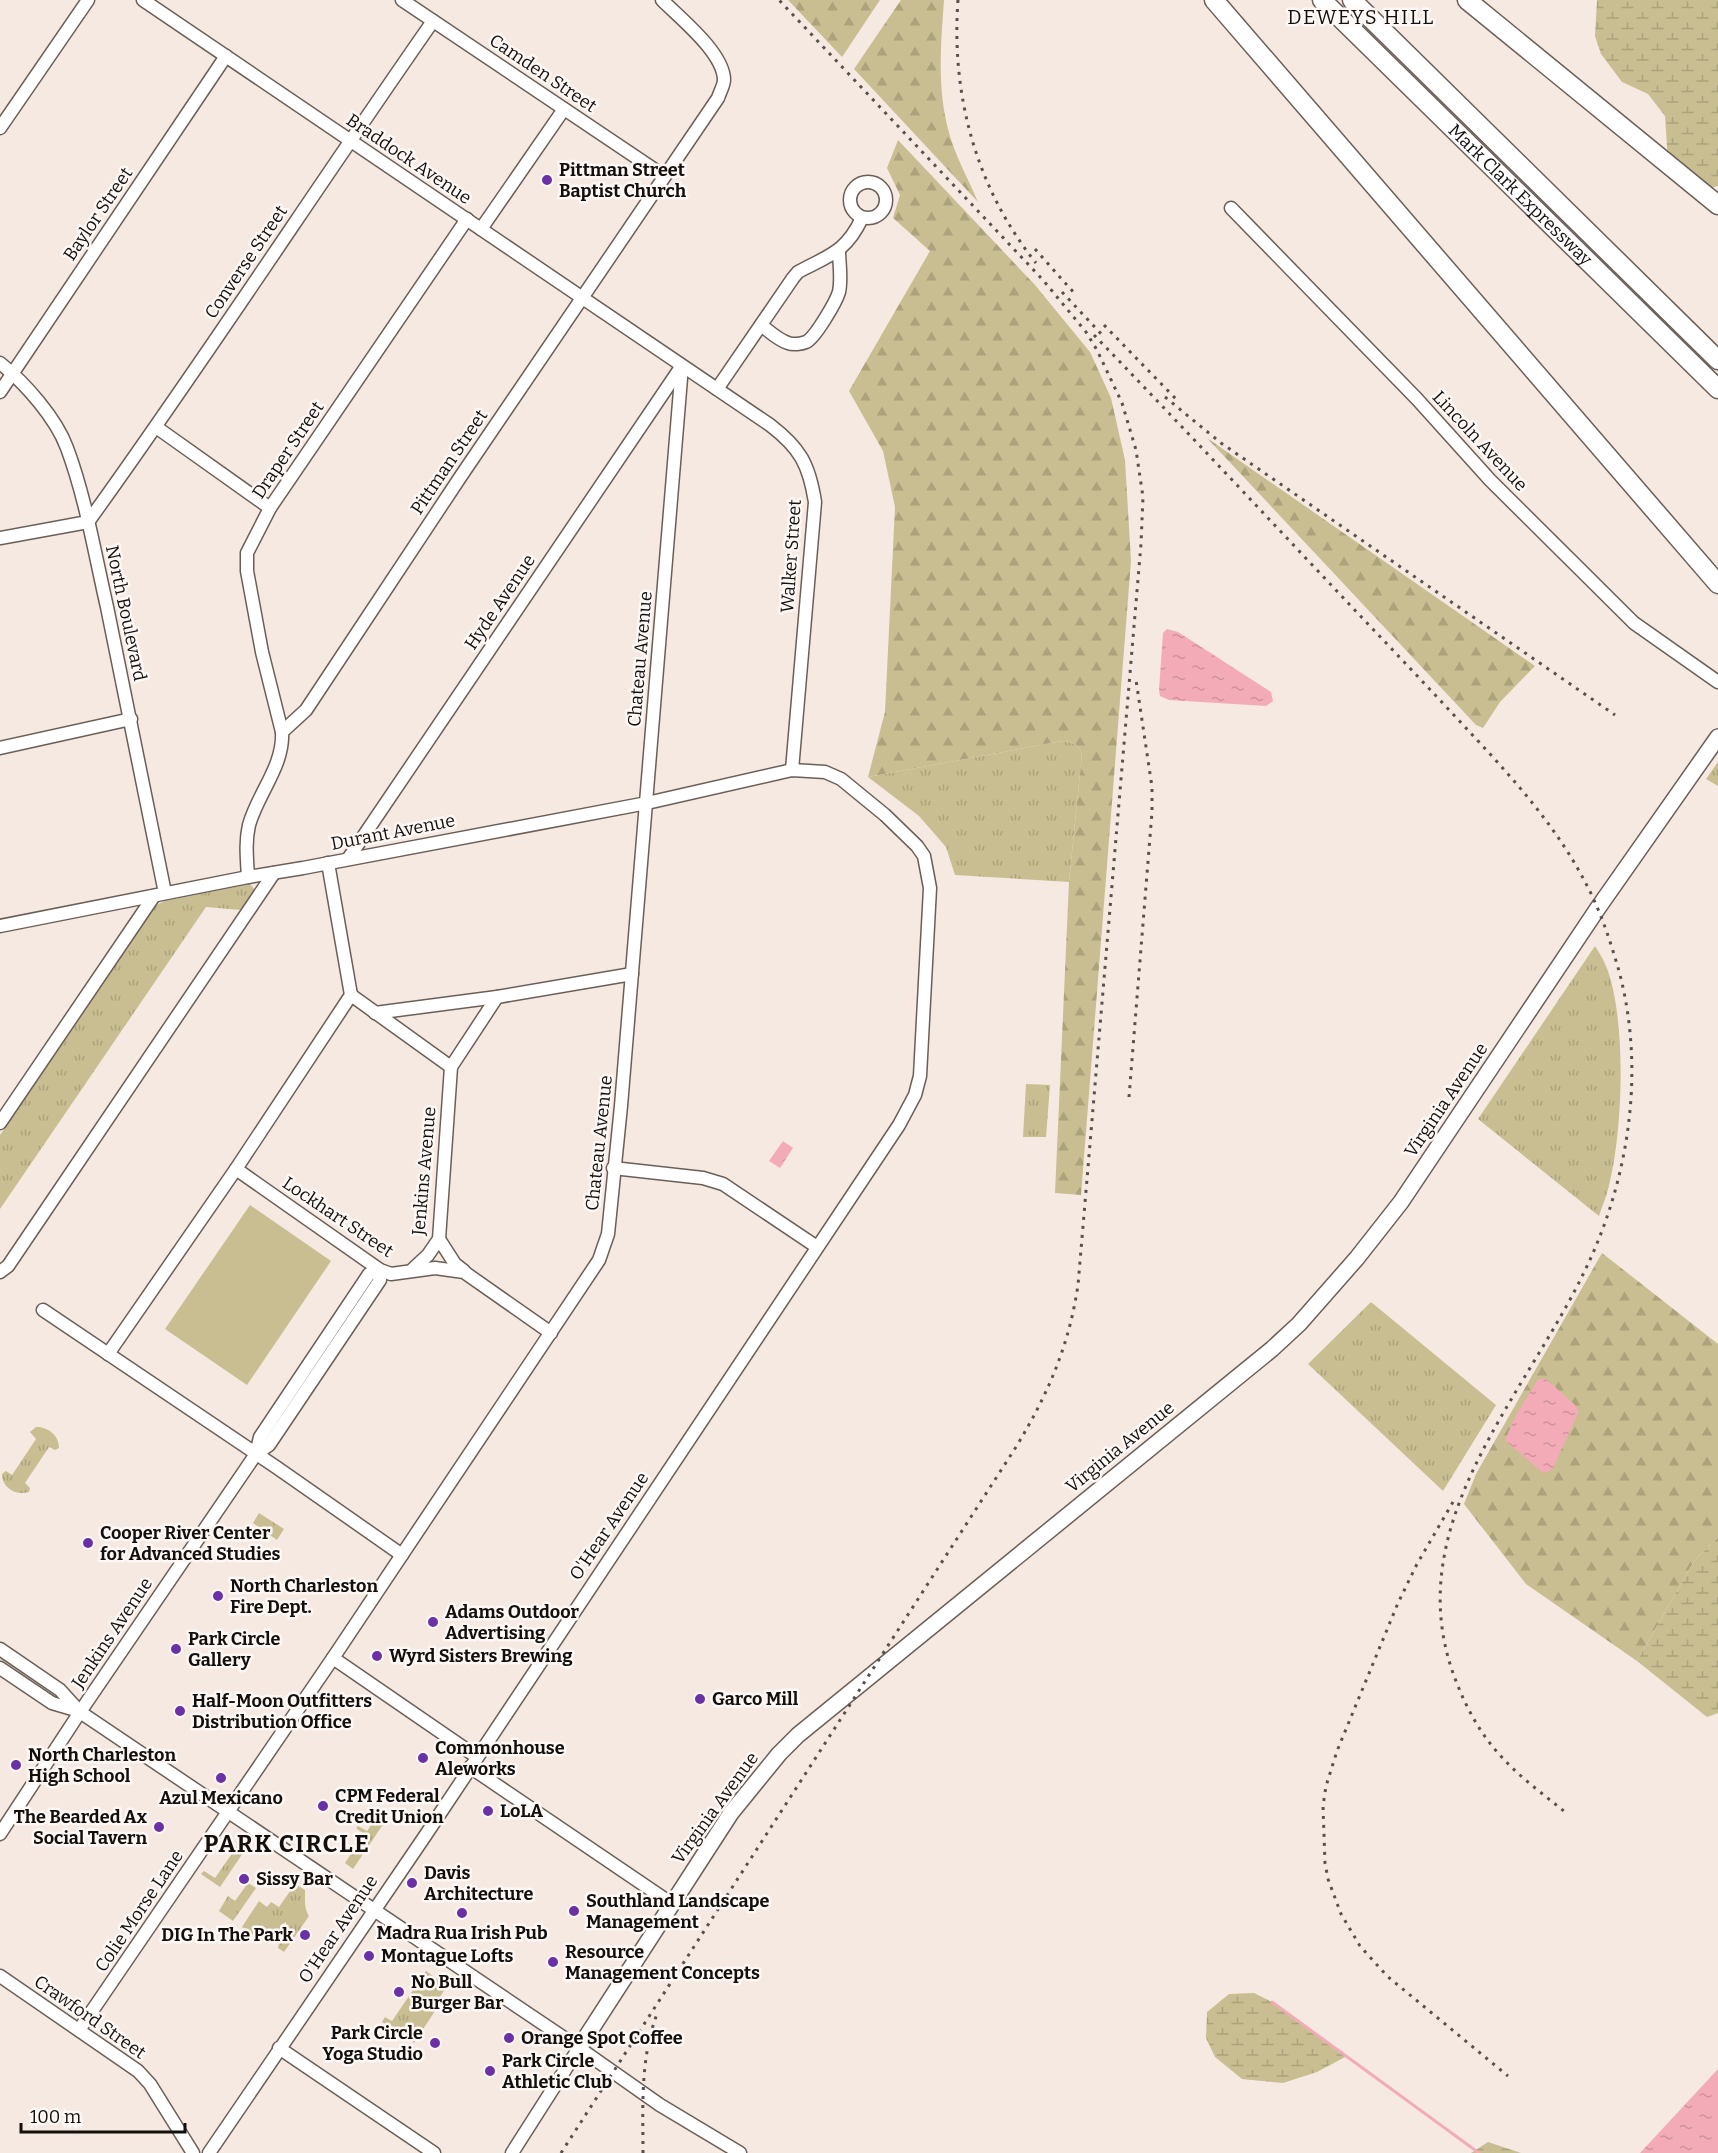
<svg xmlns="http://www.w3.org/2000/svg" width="1718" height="2153" font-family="Bitter,serif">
  <defs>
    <pattern id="grass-tufts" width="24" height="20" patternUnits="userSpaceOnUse" patternTransform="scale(1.5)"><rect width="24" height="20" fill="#c9be91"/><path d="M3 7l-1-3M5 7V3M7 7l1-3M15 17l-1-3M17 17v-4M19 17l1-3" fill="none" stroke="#aca27c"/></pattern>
    <pattern id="forest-firs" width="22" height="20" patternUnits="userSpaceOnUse" patternTransform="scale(1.5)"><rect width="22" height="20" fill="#c9be91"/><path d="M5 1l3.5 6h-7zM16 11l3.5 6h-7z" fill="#aca27c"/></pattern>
    <pattern id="wetland-marsh" width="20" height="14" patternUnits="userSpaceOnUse" patternTransform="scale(1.5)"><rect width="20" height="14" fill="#c9be91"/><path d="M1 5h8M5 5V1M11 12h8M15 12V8" fill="none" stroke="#aca27c"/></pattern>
    <pattern id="water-ripples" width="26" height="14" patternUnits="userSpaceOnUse" patternTransform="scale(1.5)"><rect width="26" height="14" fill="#f2abb7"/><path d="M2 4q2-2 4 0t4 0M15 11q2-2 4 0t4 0" fill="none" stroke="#cf929c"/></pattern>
  </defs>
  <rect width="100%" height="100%" fill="#f6e9e1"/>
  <!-- grass -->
  <g fill="url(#grass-tufts)">
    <path d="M1062 741C1072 742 1079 744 1082 754L1069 882 955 875 946 847 919 816 868 777Z"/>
    <path d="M1718 762V786L1706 779Z"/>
    <path d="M250 884 255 890 253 897 241 910 206 907 0 1209V1135L156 905 165 901Z"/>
    <path d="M1595 946C1599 952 1603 959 1606 966 1627 1018 1623 1131 1609 1185 1607 1196 1602 1206 1599 1216L1478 1119Z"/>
    <path d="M1026 1084 1050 1085 1046 1137H1023Z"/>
    <path d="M1371 1302 1496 1405 1443 1491 1308 1364Z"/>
    <path d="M36 1427C48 1427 59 1435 59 1448L55 1450 49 1447 25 1483 30 1488 29 1492C16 1496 2 1488 2 1474L6 1471 12 1475 36 1439 30 1432Z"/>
    <path d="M259 1513 284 1529 277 1540 253 1523Z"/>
    <path d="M0 1654 57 1695 56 1696 0 1659Z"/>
    <path d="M380 1812 388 1817 353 1869 345 1863 364 1834 356 1828 358 1826 367 1831Z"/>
    <path d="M238 1845 245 1850 220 1887 201 1874 204 1871 215 1878Z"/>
    <path d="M248 1883 256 1888 233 1921 219 1911 228 1896 235 1901Z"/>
    <path d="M295 1884 305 1890C305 1899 304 1909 309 1916L284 1952 278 1948C279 1939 287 1932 286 1922L281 1925 280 1931 267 1944 242 1927 259 1901 267 1907 271 1902 279 1907Z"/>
    <path d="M426 1971 447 1986 433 2008 435 2011 414 2043 382 2022 385 2017 392 2021Z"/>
  </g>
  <!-- forest -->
  <g fill="url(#forest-firs)">
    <path d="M788 0H880L842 57Z"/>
    <path d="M901 0H944C941 43 937 86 948 129 954 154 968 178 978 202L854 69Z"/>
    <path d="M898 140 1035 285 1090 352 1111 398 1125 460 1131 561 1081 1195 1055 1193 1069 882 1082 754C1079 744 1072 742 1062 741L868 777 885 712 895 507 883 451 849 391 930 251 893 218 900 195 887 168Z"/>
    <path d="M1207 438 1535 666 1500 702 1483 728 1476 725Z"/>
    <path d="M1602 1253 1718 1344V1537L1694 1561 1637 1661 1526 1584 1464 1504 1476 1474Z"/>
  </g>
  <!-- wetland -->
  <g fill="url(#wetland-marsh)">
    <path d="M1597 0H1718V186L1702 190 1668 161 1665 116 1648 94 1622 82 1601 54 1595 36Z"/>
    <path d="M1718 1537V1713L1707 1717 1637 1661 1694 1561Z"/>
    <path d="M1254 1993 1272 2002 1347 2056 1317 2072 1283 2083 1242 2079 1215 2057 1206 2038 1207 2012 1229 1994Z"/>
    <path d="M1488 2142 1521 2153H1471Z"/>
  </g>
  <!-- garden -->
  <path fill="#c9be91" d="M250 1205 331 1261 247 1385 165 1329Z"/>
  <!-- water -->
  <g fill="url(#water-ripples)">
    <path d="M1167 629 1178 632 1271 692 1273 701 1266 706 1169 700 1160 696 1159 690 1163 633Z"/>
    <path d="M783 1141 793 1148 780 1168 769 1161Z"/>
    <path d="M1538 1379H1546L1574 1404 1579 1411 1552 1470 1543 1473 1505 1440 1516 1415Z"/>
    <path d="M1718 2069V2153H1640Z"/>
  </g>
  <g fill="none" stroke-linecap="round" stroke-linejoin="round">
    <!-- stream -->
    <path stroke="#f2abb7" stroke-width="3" d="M1272 2002 1479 2153"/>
    <!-- minor casing -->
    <g stroke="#6a5f58" stroke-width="15">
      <g id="minor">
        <path d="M143 0 770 425C800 448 809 464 815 502L792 770"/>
        <path d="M402 0 664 176"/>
        <path d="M0 128 88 0"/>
        <circle cx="868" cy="200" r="18"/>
        <path d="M1231 208 1417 399 1490 480 1634 623 1718 682"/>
        <path d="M481 229 564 109"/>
        <path d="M761 325C769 331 778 340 788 343 793 345 801 344 806 342 815 338 836 302 839 292 842 278 839 264 839 250"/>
        <path d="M0 363C25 383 56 418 67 448 86 499 95 555 107 607 127 703 146 798 165 893"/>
        <path d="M717 389 793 278 798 272C830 255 846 252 862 218"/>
        <path d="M0 392 226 56"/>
        <path d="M156 427 270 508"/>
        <path d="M0 538 88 522C207 357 317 187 433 21"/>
        <path d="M282 732 262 652 247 571V553L270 508 467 219"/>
        <path d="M0 748 131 719"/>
        <path d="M348 859 681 367"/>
        <path d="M248 877C247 859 245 842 249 825 258 793 284 766 282 732L306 710 461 476 718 98C720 92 724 85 724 80 724 53 680 18 662 0"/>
        <path d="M0 926 248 877 303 868 647 803 792 770 825 772 841 779 885 815 917 846 924 856 930 888 920 1076 915 1095 899 1125 425 1836 209 2153"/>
        <path d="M351 995 451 1067"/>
        <path d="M375 1013 497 997 632 974"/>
        <path d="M0 1123 154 896"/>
        <path d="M613 1168 703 1178 723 1184 817 1247"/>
        <path d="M236 1169 380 1270 391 1274 435 1268 464 1272 551 1333"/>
        <path d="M439 1239 455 1264 464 1271"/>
        <path d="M413 1269 428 1255 439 1239 451 1067 497 997"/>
        <path d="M0 1272 8 1266 274 873"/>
        <path d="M43 1310 276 1467 402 1555"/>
        <path d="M108 1354 236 1169 351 995 328 863"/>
        <path d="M0 1649 60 1690 80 1712 579 2048 660 2105 740 2153"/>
        <path d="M333 1658 477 1757"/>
        <path d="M0 1668 52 1703 79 1711"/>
        <path d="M470 1767 672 1904"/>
        <path d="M0 1834 80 1712 256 1454 269 1445 380 1280V1270L369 1274 260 1437 256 1454"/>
        <path d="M0 1976 138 2071 150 2084 193 2153"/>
        <path d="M79 2030 333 1658 599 1260 608 1234 621 1106 682 366"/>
        <path d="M279 2048 434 2153"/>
        <path d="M512 2153 579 2048"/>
      </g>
    </g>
    <!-- major casing -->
    <g stroke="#6a5f58" stroke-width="18">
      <path id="major" d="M579 2048 731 1813 779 1754 798 1735 1272 1349 1299 1324 1357 1258 1401 1202 1598 908 1718 737"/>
    </g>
    <!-- highway casing -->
    <g stroke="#6a5f58" stroke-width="21">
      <g id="highway">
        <path d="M1214 0 1718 584"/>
        <path id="s1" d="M1322 0 1718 389"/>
        <path d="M1352 0 1718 360"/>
        <path d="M1467 0 1718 205"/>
      </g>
    </g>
    <!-- minor -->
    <use href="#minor" stroke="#fff" stroke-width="12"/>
    <!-- major -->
    <use href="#major" stroke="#fff" stroke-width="15"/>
    <!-- highway -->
    <use href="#highway" stroke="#fff" stroke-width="18"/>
    <!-- rail -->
    <g stroke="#57514d" stroke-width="3" stroke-dasharray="3 6" stroke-linecap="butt">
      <path d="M958 0C951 95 976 188 1036 263"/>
      <path d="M1035 249 1075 294"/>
      <path d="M1062 292 1105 338"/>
      <path d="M1104 325 1177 400"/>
      <path d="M1094 335C1180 424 1265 515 1350 605 1388 645 1427 686 1465 727 1509 774 1554 823 1584 880 1600 909 1610 940 1619 971 1645 1068 1630 1174 1588 1264 1526 1398 1392 1528 1458 1686 1468 1711 1481 1734 1499 1754 1518 1776 1543 1794 1565 1812"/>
      <path d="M1165 397 1221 443 1615 715"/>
      <path d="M1129 1097 1152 812V787L1136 680"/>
      <path d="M1453 1502 1417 1564 1398 1603 1337 1751 1326 1786 1323 1806 1325 1863 1328 1879 1341 1914 1360 1946 1387 1976 1508 2076"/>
      <path d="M561 2153 1016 1447C1048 1394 1069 1346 1078 1285L1141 544 1143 497 1136 450 1122 403 1097 350 1086 332 1043 280 779 0"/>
      <path d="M643 2153C643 2106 640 2059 657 2014"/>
    </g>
  </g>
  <!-- markers -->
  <g fill="#6a31a7" stroke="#fdf8f5" stroke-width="2">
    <circle cx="547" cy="180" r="6"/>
    <circle cx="88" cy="1543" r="6"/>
    <circle cx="218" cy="1596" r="6"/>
    <circle cx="433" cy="1622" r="6"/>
    <circle cx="176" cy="1649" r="6"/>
    <circle cx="377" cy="1656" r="6"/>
    <circle cx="700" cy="1699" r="6"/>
    <circle cx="180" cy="1711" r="6"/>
    <circle cx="423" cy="1758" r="6"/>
    <circle cx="16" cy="1765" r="6"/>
    <circle cx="221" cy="1778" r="6"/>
    <circle cx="323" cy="1806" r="6"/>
    <circle cx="488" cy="1811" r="6"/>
    <circle cx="159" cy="1827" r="6"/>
    <circle cx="244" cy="1879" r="6"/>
    <circle cx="412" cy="1883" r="6"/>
    <circle cx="574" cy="1911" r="6"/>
    <circle cx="462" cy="1913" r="6"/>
    <circle cx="305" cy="1935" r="6"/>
    <circle cx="369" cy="1956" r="6"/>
    <circle cx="553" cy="1962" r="6"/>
    <circle cx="399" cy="1992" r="6"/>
    <circle cx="509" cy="2038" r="6"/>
    <circle cx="435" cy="2043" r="6"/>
    <circle cx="490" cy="2071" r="6"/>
  </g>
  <g text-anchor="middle" stroke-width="5" stroke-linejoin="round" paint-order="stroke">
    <!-- street labels -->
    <g font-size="18" fill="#130f0d" stroke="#fdf8f5">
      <text transform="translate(543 73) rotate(34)" y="6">Camden Street</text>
      <text transform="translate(409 159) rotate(34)" y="6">Braddock Avenue</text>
      <text dy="6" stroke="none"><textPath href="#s1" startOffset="278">Mark Clark Expressway</textPath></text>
      <text transform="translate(98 214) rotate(-56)" y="6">Baylor Street</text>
      <text transform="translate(246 262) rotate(-56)" y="6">Converse Street</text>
      <text transform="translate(1480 441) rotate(47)" y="6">Lincoln Avenue</text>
      <text transform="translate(288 450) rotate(-56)" y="6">Draper Street</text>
      <text transform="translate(449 462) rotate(-56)" y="6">Pittman Street</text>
      <text transform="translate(791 556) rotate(-86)" y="6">Walker Street</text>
      <text transform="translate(500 602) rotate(-56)" y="6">Hyde Avenue</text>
      <text transform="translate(126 613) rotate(78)" y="6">North Boulevard</text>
      <text transform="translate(640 659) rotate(-85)" y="6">Chateau Avenue</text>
      <text transform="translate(393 832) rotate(-11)" y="6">Durant Avenue</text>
      <text transform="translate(1446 1100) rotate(-56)" y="6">Virginia Avenue</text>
      <text transform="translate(599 1143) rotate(-84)" y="6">Chateau Avenue</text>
      <text transform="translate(424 1171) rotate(-85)" y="6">Jenkins Avenue</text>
      <text transform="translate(338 1217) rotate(34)" y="6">Lockhart Street</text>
      <text transform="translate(1120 1447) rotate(-39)" y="6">Virginia Avenue</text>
      <text transform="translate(609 1526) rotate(-56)" y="6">O'Hear Avenue</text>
      <text transform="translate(112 1633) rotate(-56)" y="6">Jenkins Avenue</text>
      <text transform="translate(715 1808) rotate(-54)" y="6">Virginia Avenue</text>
      <text transform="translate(139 1911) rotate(-56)" y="6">Colie Morse Lane</text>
      <text transform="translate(338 1929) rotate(-56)" y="6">O'Hear Avenue</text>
      <text transform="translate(90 2017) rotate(35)" y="6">Crawford Street</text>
    </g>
    <!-- poi labels -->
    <g font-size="18" font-weight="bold" fill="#130f0d" stroke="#fdf8f5" text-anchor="start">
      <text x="559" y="176">Pittman Street<tspan x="559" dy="21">Baptist Church</tspan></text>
      <text x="100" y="1539">Cooper River Center<tspan x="100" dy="21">for Advanced Studies</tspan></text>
      <text x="230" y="1592">North Charleston<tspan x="230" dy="21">Fire Dept.</tspan></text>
      <text x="445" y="1618">Adams Outdoor<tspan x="445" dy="21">Advertising</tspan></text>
      <text x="188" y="1645">Park Circle<tspan x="188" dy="21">Gallery</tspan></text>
      <text x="389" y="1662">Wyrd Sisters Brewing</text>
      <text x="712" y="1705">Garco Mill</text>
      <text x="192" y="1707">Half-Moon Outfitters<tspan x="192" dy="21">Distribution Office</tspan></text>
      <text x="435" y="1754">Commonhouse<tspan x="435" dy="21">Aleworks</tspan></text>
      <text x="28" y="1761">North Charleston<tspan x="28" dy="21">High School</tspan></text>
      <text x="335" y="1802">CPM Federal<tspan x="335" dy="21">Credit Union</tspan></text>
      <text x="221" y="1804" text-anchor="middle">Azul Mexicano</text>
      <text x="500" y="1817">LoLA</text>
      <text x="147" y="1823" text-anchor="end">The Bearded Ax<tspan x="147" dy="21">Social Tavern</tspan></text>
      <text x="424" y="1879">Davis<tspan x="424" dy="21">Architecture</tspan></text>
      <text x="256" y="1885">Sissy Bar</text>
      <text x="586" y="1907">Southland Landscape<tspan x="586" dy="21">Management</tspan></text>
      <text x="462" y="1939" text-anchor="middle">Madra Rua Irish Pub</text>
      <text x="293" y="1941" text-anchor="end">DIG In The Park</text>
      <text x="565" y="1958">Resource<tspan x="565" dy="21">Management Concepts</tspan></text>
      <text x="381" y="1962">Montague Lofts</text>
      <text x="411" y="1988">No Bull<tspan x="411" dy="21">Burger Bar</tspan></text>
      <text x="423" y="2039" text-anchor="end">Park Circle<tspan x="423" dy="21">Yoga Studio</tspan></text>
      <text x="521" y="2044">Orange Spot Coffee</text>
      <text x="502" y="2067">Park Circle<tspan x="502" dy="21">Athletic Club</tspan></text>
    </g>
    <!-- neighbourhood labels -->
    <g font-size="20" letter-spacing="1.5" fill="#130f0d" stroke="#fdf8f5">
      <text x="1361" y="24">DEWEYS HILL</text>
    </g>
    <!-- district labels -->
    <g font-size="24" font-weight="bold" letter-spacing="1.5" fill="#130f0d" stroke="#fdf8f5">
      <text x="287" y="1852">PARK CIRCLE</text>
    </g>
  </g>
  <!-- scale -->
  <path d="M21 2123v9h164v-9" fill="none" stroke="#130f0d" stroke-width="3"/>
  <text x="30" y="2123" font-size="18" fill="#130f0d" stroke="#fdf8f5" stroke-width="4.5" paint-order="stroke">100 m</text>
</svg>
